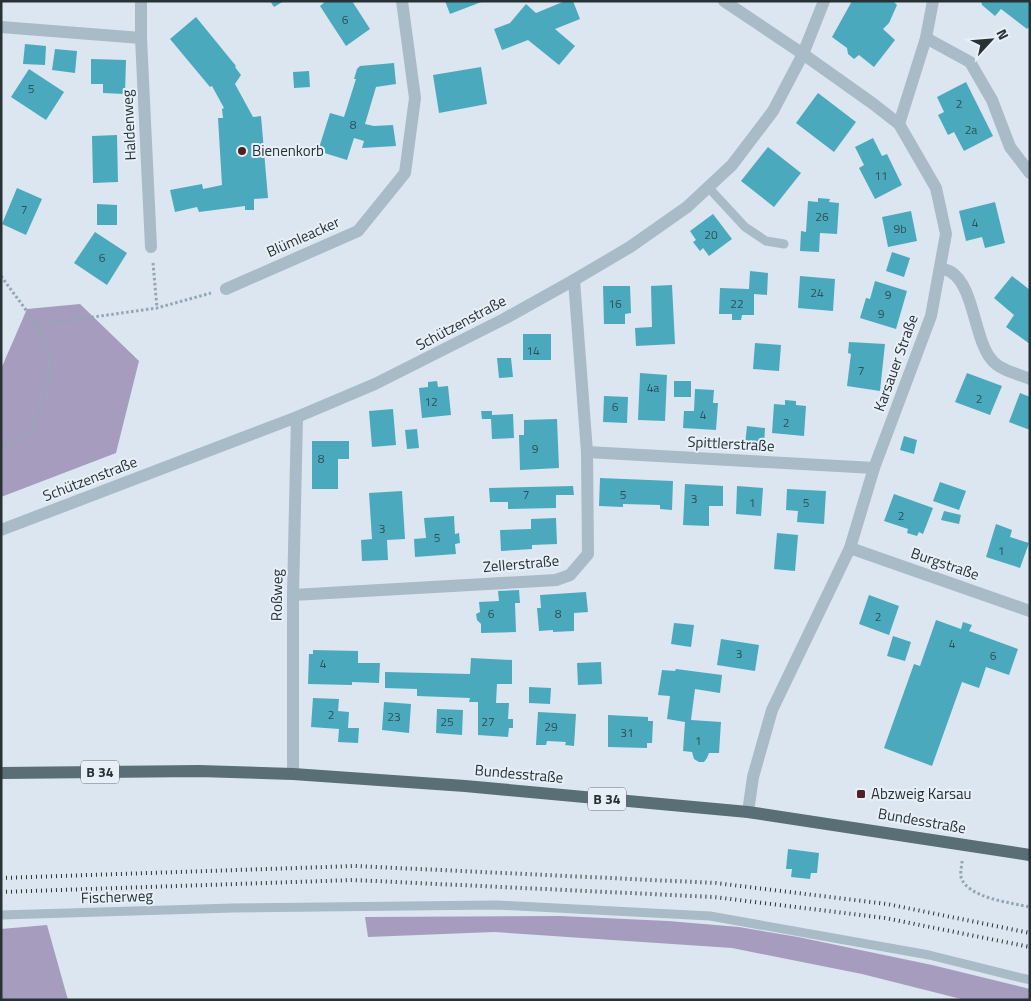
<svg xmlns="http://www.w3.org/2000/svg" width="1031" height="1001" font-family="'Titillium Web',sans-serif">
  <rect width="100%" height="100%" fill="#dbe6f0"/>
  <!-- green -->
  <g fill="#a59cbe">
    <path d="M80 304 139 361 116 453 1 497V369L27 309Z"/>
    <path d="M560 916 668 921 739 927 798 937 932 965 1030 989V1000H965L862 974 732 948 494 932 368 937 365 917Z"/>
    <path d="M47 925 68 1000H1V929Z"/>
  </g>
  <!-- building -->
  <g fill="#4ba9be">
    <path d="M270 1H284L274 7Z"/>
    <path d="M326 1H352L370 29 346 46 320 6Z"/>
    <path d="M445 1H484L450 14Z"/>
    <path d="M565 1H573L580 19 555 29 575 46 559 65 528 40 502 50 494 29 510 23 526 4 536 13Z"/>
    <path d="M852 1H893L897 5 889 23 883 29 895 40 874 67 859 55 854 59 848 54 847 48 832 37Z"/>
    <path d="M981 1H1030V26L1027 29 1001 9 995 16 982 5Z"/>
    <path d="M196 17 236 66 235 67 241 75 235 84 253 117 261 116 268 198 254 199V210H245V206L199 212 197 207 175 212 170 190 202 184 203 189 222 185 218 118H223L222 109 224 108 212 86 210 87 170 39Z"/>
    <path d="M25 44 46 46 45 65 23 64Z"/>
    <path d="M55 49 77 51 75 73 52 70Z"/>
    <path d="M91 59 126 60 125 94 103 93V84H91Z"/>
    <path d="M394 63 396 84 376 87 365 124 374 126 393 125 396 146 362 148 364 141 354 138 347 160 318 151 330 113 344 117 356 79H354L357 69 360 66Z"/>
    <path d="M481 67 487 104 439 113 433 75Z"/>
    <path d="M29 69 64 92 46 120 11 97Z"/>
    <path d="M309 71 310 87 294 88 293 72Z"/>
    <path d="M966 82 993 136 964 151 954 132 948 135 938 115 944 112 937 97Z"/>
    <path d="M818 93 856 122 834 152 796 123Z"/>
    <path d="M117 135 118 182 93 183 92 136Z"/>
    <path d="M873 138 882 156 887 154 902 185 875 199 859 168 864 165 855 147Z"/>
    <path d="M768 147 801 173 774 207 741 181Z"/>
    <path d="M17 188 42 199 26 235 2 224Z"/>
    <path d="M818 198 830 199 829 202 839 203 837 234 820 233 819 252 800 251 801 231 806 232 808 201 818 202Z"/>
    <path d="M995 202 1005 243 985 248 982 237 966 241 959 211Z"/>
    <path d="M97 204 117 205V225H97Z"/>
    <path d="M911 211 917 241 888 247 882 217Z"/>
    <path d="M713 214 732 239 709 256 703 248 700 251 693 242 696 240 690 231Z"/>
    <path d="M95 232 127 253 107 285 74 263Z"/>
    <path d="M892 252 910 258 904 277 886 271Z"/>
    <path d="M750 271 768 273 767 295 754 294V315H742L741 320H732V314H719L720 288 749 289Z"/>
    <path d="M800 276 835 279 833 311 798 308Z"/>
    <path d="M1012 276 1030 290V344L1006 327 1014 315 994 298Z"/>
    <path d="M875 281 907 291 896 329 860 318 866 298 870 299Z"/>
    <path d="M672 285 675 344 636 346 635 328 652 327 651 286Z"/>
    <path d="M603 286H630L631 313 625 314V324H604Z"/>
    <rect x="523" y="334" width="28" height="26"/>
    <path d="M849 342 885 344 880 391 847 386 851 354 848 353Z"/>
    <path d="M755 343 781 345 779 371 753 369Z"/>
    <path d="M497 358H511L513 377 499 378Z"/>
    <path d="M640 373 667 375 665 421 638 420Z"/>
    <path d="M967 373 1002 386 990 415 955 402Z"/>
    <path d="M437 381 438 387 448 386 451 415 422 418 419 388 428 387V382Z"/>
    <rect x="674" y="381" width="17" height="16"/>
    <path d="M695 389 714 390 713 403H718L716 430 683 428 684 411H694Z"/>
    <path d="M1020 393 1030 397V430L1009 422Z"/>
    <path d="M604 396 628 397 627 423 603 422Z"/>
    <path d="M785 400 796 401V405L806 406 804 436 772 433 774 404 785 405Z"/>
    <path d="M393 409 396 445 372 447 369 411Z"/>
    <path d="M481 411H492V415L513 414 514 438 492 439 491 419H482Z"/>
    <path d="M557 419 559 468 520 470 519 435H524V420Z"/>
    <path d="M747 426 765 428 764 446 745 445Z"/>
    <path d="M417 429 419 448 407 449 405 430Z"/>
    <path d="M904 436 917 440 914 454 900 450Z"/>
    <path d="M312 441H349V459H338V489H312Z"/>
    <path d="M600 478 673 481 672 510 660 509V505L623 504V507L599 506Z"/>
    <path d="M940 482 966 491 959 510 933 501Z"/>
    <path d="M685 484 723 486V506H709V526L683 525Z"/>
    <path d="M573 486 574 495H556V508L508 509V502H490L489 488Z"/>
    <path d="M737 486 763 488 761 516 736 514Z"/>
    <path d="M787 489 826 491 824 524 797 522 798 511 786 510Z"/>
    <path d="M402 491 405 539 387 540 388 560 362 561 361 540 372 539 369 493Z"/>
    <path d="M894 494 933 508 923 534 919 532 917 536 907 533 908 529 884 521Z"/>
    <path d="M944 511 961 515 959 524 941 520Z"/>
    <path d="M454 516 455 534 459 533 460 543 455 544 456 554 415 557 414 539 426 538 424 518Z"/>
    <path d="M556 518 557 544 532 545V549L501 551 500 530 531 529V519Z"/>
    <path d="M996 524 1012 530 1010 537 1029 543 1020 568 986 557Z"/>
    <path d="M777 533 798 535 795 571 774 569Z"/>
    <path d="M519 590 520 603H515L516 632 481 633V624L477 620 476 614 480 612 479 602 499 601 498 591Z"/>
    <path d="M586 592 588 612 574 613V631L553 632V630L539 631 537 608H541L540 595Z"/>
    <path d="M869 595 899 606 889 635 859 624Z"/>
    <path d="M936 620 961 629 963 622 972 625 969 631 1018 649 1009 675 986 667 979 688 962 682 932 766 884 748 914 664 920 666Z"/>
    <path d="M674 623 694 625 691 647 671 644Z"/>
    <path d="M893 636 911 642 905 661 887 656Z"/>
    <path d="M721 639 759 645 755 671 717 665Z"/>
    <path d="M313 650 358 651V663H380L379 683 352 682V685L308 684 309 654H313Z"/>
    <path d="M471 658 512 660V684H497L496 703H509L508 719H513V728H509L508 737 478 735V702H469L470 698 417 696V689L385 688V672L470 674Z"/>
    <path d="M601 662 602 684 578 685 577 663Z"/>
    <path d="M676 669 722 675 720 693 695 689 691 720 721 722 719 753H709L707 758 704 762H699L694 759 692 752 683 751 685 722 667 719 670 696 658 695 662 670 675 671Z"/>
    <path d="M529 687 551 688 550 704 529 703Z"/>
    <path d="M313 698 339 699 338 711 349 712 348 728H359L358 743 338 742 339 729 311 727Z"/>
    <path d="M384 702 411 704 409 733 382 730Z"/>
    <path d="M437 709 463 710 462 735 436 733Z"/>
    <path d="M538 712 576 714 574 746 565 745 566 742 547 741 546 745H536Z"/>
    <path d="M608 715 648 717V721H653L652 743H647V748L608 747Z"/>
    <path d="M788 849 819 853 817 873H811L810 879 791 877 792 869H786Z"/>
  </g>
  <g fill="none" stroke-linecap="round" stroke-linejoin="round">
    <!-- path -->
    <g stroke="#92a7b3" stroke-width="3" stroke-dasharray="2.5 2.5" stroke-linecap="butt">
      <path d="M153 263 157 308"/>
      <path d="M1 276 37 325 53 365 34 430 1 448"/>
      <path d="M37 325 157 308 211 293"/>
      <path d="M962 861C962 865 960 872 961 877 967 898 1012 903 1030 907"/>
    </g>
    <!-- service -->
    <g stroke="#a8bbc7" stroke-width="9">
      <path d="M708 187 745 227 766 241 784 244"/>
      <path d="M1 915 233 908 497 905 710 916 929 955 1030 980"/>
    </g>
    <!-- minor -->
    <g stroke="#a8bbc7" stroke-width="12">
      <path d="M141 1V38L151 247"/>
      <path d="M1 27 141 38"/>
      <path d="M926 38 970 62 992 100 1010 147 1030 173"/>
      <path d="M899 124 926 38 933 1"/>
      <path d="M940 268C943 269 948 270 951 272 974 286 974 338 991 359 999 370 1018 374 1030 379"/>
      <path d="M226 289 358 231 405 173 415 98 402 1"/>
      <path d="M587 452 874 468"/>
      <path d="M1 530 297 417 375 384 504 319 574 280 630 247 687 207 732 165 773 111 803 54 824 1"/>
      <path d="M850 548 1030 611"/>
      <path d="M293 595 556 580 570 575 588 554 587 452 574 280"/>
      <path d="M293 774V595L297 417"/>
    </g>
    <!-- tertiary -->
    <path stroke="#a8bbc7" stroke-width="12" d="M724 1 803 54 872 103 899 124 936 188 946 234 931 316 874 468 850 548 772 710 753 777 748 812"/>
    <!-- primary -->
    <path stroke="#5a6e75" stroke-width="12" d="M1 773 199 771 293 774 465 786 748 812 1030 855"/>
    <!-- rail -->
    <g stroke="#283134" stroke-width="4" stroke-dasharray="1 4" stroke-linecap="butt">
      <path d="M1 878 355 866 716 883 887 904 1030 933"/>
      <path d="M1 892 353 880 714 897 885 918 1030 947"/>
    </g>
  </g>
  <!-- markers -->
  <g fill="#532020" stroke="#e7f0f8" stroke-width="2">
    <circle cx="242" cy="151" r="5"/>
    <rect x="856" y="789" width="10" height="10" rx="2.5"/>
  </g>
  <g text-anchor="middle" stroke-width="4" stroke-linejoin="round" paint-order="stroke">
    <!-- number labels -->
    <g font-size="12" fill="#314f56">
      <text x="345" y="24">6</text>
      <text x="31" y="93">5</text>
      <text x="959" y="108">2</text>
      <text x="353" y="129">8</text>
      <text x="971" y="134">2a</text>
      <text x="881" y="180">11</text>
      <text x="24" y="214">7</text>
      <text x="822" y="221">26</text>
      <text x="975" y="227">4</text>
      <text x="900" y="233">9b</text>
      <text x="711" y="239">20</text>
      <text x="102" y="262">6</text>
      <text x="817" y="297">24</text>
      <text x="888" y="299">9</text>
      <text x="615" y="308">16</text>
      <text x="737" y="308">22</text>
      <text x="881" y="318">9</text>
      <text x="533" y="355">14</text>
      <text x="861" y="375">7</text>
      <text x="653" y="392">4a</text>
      <text x="979" y="403">2</text>
      <text x="431" y="406">12</text>
      <text x="615" y="411">6</text>
      <text x="703" y="419">4</text>
      <text x="786" y="427">2</text>
      <text x="535" y="453">9</text>
      <text x="321" y="463">8</text>
      <text x="526" y="499">7</text>
      <text x="623" y="499">5</text>
      <text x="694" y="503">3</text>
      <text x="752" y="507">1</text>
      <text x="806" y="507">5</text>
      <text x="901" y="520">2</text>
      <text x="382" y="533">3</text>
      <text x="437" y="542">5</text>
      <text x="1001" y="555">1</text>
      <text x="491" y="618">6</text>
      <text x="558" y="618">8</text>
      <text x="878" y="621">2</text>
      <text x="952" y="648">4</text>
      <text x="739" y="658">3</text>
      <text x="993" y="660">6</text>
      <text x="323" y="668">4</text>
      <text x="331" y="719">2</text>
      <text x="394" y="721">23</text>
      <text x="447" y="726">25</text>
      <text x="488" y="726">27</text>
      <text x="551" y="731">29</text>
      <text x="627" y="737">31</text>
      <text x="698" y="745">1</text>
    </g>
    <!-- shield labels -->
    <g fill="#e7f0f8" stroke="#616a6f" stroke-width="1">
      <rect x="81" y="760.5" width="38" height="23" rx="4"/>
      <rect x="588" y="787.5" width="38" height="23" rx="4"/>
    </g>
    <g font-size="14" font-weight="bold" fill="#283134">
      <text x="100" y="777">B 34</text>
      <text x="607" y="804">B 34</text>
    </g>
    <!-- street labels -->
    <g font-size="15" fill="#283134" stroke="#e7f0f8">
      <text transform="translate(129 125) rotate(-93)" y="5">Haldenweg</text>
      <text transform="translate(303 237) rotate(-24)" y="5">Blümleacker</text>
      <text transform="translate(461 323) rotate(-28)" y="5">Schützenstraße</text>
      <text transform="translate(896 363) rotate(-70)" y="5">Karsauer Straße</text>
      <text transform="translate(731 444) rotate(3)" y="5">Spittlerstraße</text>
      <text transform="translate(90 479) rotate(-21)" y="5">Schützenstraße</text>
      <text transform="translate(521 564) rotate(-5)" y="5">Zellerstraße</text>
      <text transform="translate(945 564) rotate(19)" y="5">Burgstraße</text>
      <text transform="translate(277 595) rotate(-89)" y="5">Roßweg</text>
      <text transform="translate(519 774) rotate(5)" y="5">Bundesstraße</text>
      <text transform="translate(922 821) rotate(10)" y="5">Bundesstraße</text>
      <text transform="translate(117 897) rotate(-2)" y="5">Fischerweg</text>
    </g>
    <!-- poi labels -->
    <g font-size="15" fill="#283134" stroke="#e7f0f8" text-anchor="start">
      <text x="252" y="156">Bienenkorb</text>
      <text x="871" y="799">Abzweig Karsau</text>
    </g>
  </g>
  <!-- border -->
  <rect width="1031" height="1001" fill="none" stroke="#283134" stroke-width="5"/>
  <!-- north arrow -->
  <g transform="translate(991 40) rotate(64)" stroke="#e7f0f8" stroke-width="4" paint-order="stroke">
  <path d="M0-4L9 19L0 12L-9 19Z" fill="#283134"/>
  <text y="-8" font-size="14" font-weight="bold" text-anchor="middle" fill="#283134">N</text>
  </g>
</svg>
